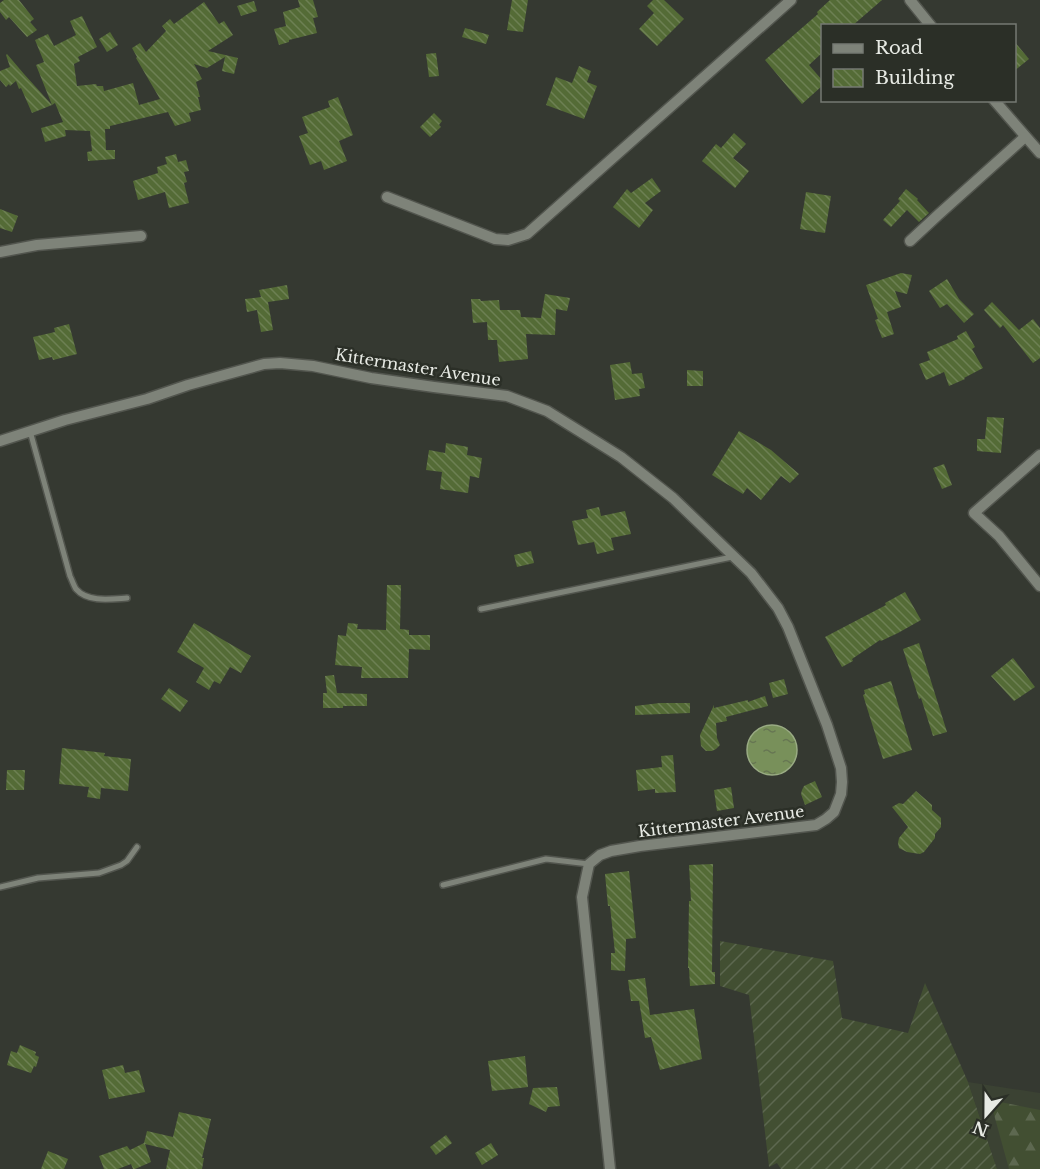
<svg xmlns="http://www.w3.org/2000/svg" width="1040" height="1169" font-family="'Libre Baskerville',serif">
  <defs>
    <pattern id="forest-firs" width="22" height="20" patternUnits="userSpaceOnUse" patternTransform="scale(1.5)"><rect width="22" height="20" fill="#424f32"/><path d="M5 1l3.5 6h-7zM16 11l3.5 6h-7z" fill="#5d6850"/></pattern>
    <pattern id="garden-furrows" width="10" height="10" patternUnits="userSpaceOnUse" patternTransform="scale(1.5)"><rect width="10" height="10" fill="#424f32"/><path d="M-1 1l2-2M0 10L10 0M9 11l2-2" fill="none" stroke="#5d6850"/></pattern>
    <pattern id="water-ripples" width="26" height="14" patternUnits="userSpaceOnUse" patternTransform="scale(1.5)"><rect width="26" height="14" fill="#78905a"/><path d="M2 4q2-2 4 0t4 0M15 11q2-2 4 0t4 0" fill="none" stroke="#667652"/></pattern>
    <pattern id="building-back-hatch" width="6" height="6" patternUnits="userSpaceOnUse" patternTransform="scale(1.5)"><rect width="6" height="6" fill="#546b36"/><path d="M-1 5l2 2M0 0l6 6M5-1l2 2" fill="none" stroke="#6d8053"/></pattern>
  </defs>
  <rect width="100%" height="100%" fill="#353931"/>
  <!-- built -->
  <path fill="#3b4233" d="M968 1082 1040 1093V1169H997Z"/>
  <!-- forest -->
  <path fill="url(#forest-firs)" d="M990 1100 1040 1110V1169H1009Z"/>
  <!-- garden -->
  <path fill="url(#garden-furrows)" d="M720 941 833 961 842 1018 908 1033 925 983 968 1082 997 1169H781L777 1163 769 1167 749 995 720 986Z"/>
  <!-- water -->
  <circle fill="url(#water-ripples)" stroke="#99ab83" stroke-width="1.5" cx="772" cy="750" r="25"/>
  <!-- building -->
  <g fill="url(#building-back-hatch)">
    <path d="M4 0H19L34 19 30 22 37 30 27 37 9 17 6 20 0 12V3Z"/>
    <path d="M298 0H313L318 17 313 18 317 33 289 40V42L279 45 274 29 286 26 283 12 300 7Z"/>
    <path d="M512 0H528L523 32 507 30Z"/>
    <path d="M653 0H664L684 19 657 46 639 29 654 13 647 6Z"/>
    <path d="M830 0H882L852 26H822V53L809 65 822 80V86L802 104 765 60 818 14 817 12Z"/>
    <path d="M254 1 257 11 241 16 237 6Z"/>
    <path d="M204 2 219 24 224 21 233 35 208 51 238 58 234 74 222 71 225 57 207 68 194 64 202 79 196 82 200 97H198L201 110 189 113 191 121 175 126 168 112 110 126V129H105L106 150H115V159L88 161 87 152 92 151 90 131 65 130 66 136 45 142 41 128 63 122 55 103 52 105 36 65 44 62 35 40 48 34 54 46 76 35 70 21 82 16 97 47 78 57 80 61 74 64 77 86 96 84 97 86H103L104 91 133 83 139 105 160 99 136 58 137 57 132 48 140 43 146 52 166 31 162 26 170 19 174 24Z"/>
    <path d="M465 28 489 35 486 44 462 37Z"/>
    <path d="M110 32 118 45 107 52 99 39Z"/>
    <path d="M1014 41 1029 59 1014 71Z"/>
    <path d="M436 53 439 76 429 77 426 54Z"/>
    <path d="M7 54 24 74 52 105 32 113 21 88 19 89 16 81 10 86 9 84 6 87 0 80V71L10 67 6 55Z"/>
    <path d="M579 66 591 71 587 82 597 86 584 119 546 105 556 77 572 83Z"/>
    <path d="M338 97 353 135 339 141 347 161 324 170 321 161 310 165 299 136 308 133 302 117 330 107 328 101Z"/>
    <path d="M434 113 442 121 439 125 441 127 430 137 420 127Z"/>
    <path d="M734 133 746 144 733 158 749 171 735 188 702 161 716 144 721 148Z"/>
    <path d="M176 154 178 162 186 160 189 171 184 172 187 182 184 183 189 203 169 208 165 192 138 200 133 181 158 173 157 167 167 164 165 157Z"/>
    <path d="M652 178 661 191 645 203 653 210 639 228 613 207 627 189 631 193Z"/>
    <path d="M906 189 918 199 917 200 929 213 919 222 907 210 891 227 883 220 900 201 898 199Z"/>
    <path d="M806 192 831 196 825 233 800 229Z"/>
    <path d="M0 209 18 216 12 232 0 228Z"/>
    <path d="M901 273 912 275 907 294 895 291 901 307 887 312 894 334 882 338 875 320 878 319 866 285Z"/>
    <path d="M947 279 959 299 974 314 964 323 947 304 940 308 929 291Z"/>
    <path d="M287 285 289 299 268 302 273 330 261 332 257 310 247 312 245 299 261 297 259 290Z"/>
    <path d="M545 294 570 298 567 311 556 309 555 335 526 334 528 359 499 362 497 340H488L487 322 473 323 471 299H480L481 301 499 300 500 310H520L521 317 541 318Z"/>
    <path d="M992 302 1019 330 1033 319 1040 328V358L1033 363 1003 325 1000 328 984 310Z"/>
    <path d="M69 324 77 354 53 360 52 357 39 360 33 337 55 332 54 328Z"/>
    <path d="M966 331 975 347 972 349 983 368 964 378 965 379 949 386 944 372 926 380 919 364 930 360 927 352 958 339 957 336Z"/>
    <path d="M630 362 632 374 642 373 645 388 639 389 640 396 615 400 610 365Z"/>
    <path d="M687 370 703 371V386H687Z"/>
    <path d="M987 417 1004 418 1001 453 977 451V439H985Z"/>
    <path d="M739 431 771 450 799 474 790 483 781 476 761 500 747 488 743 494 712 475Z"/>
    <path d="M446 443 468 447 467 455 482 458 479 478 470 476 468 493 440 489 442 472 426 470 429 450 445 453Z"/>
    <path d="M944 464 952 485 942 489 933 468Z"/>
    <path d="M599 507 601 516 625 511 631 534 611 538 614 550 597 554 594 542 578 545 572 521 588 518 586 510Z"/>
    <path d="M531 551 534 563 517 567 514 555Z"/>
    <path d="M387 585H401L400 629 409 630V635H430V650L409 649 408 678H361L362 667 335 665 338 635 346 636 348 623 358 624 357 629 386 630Z"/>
    <path d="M905 592 921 620 898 633 881 641 880 640 852 659 853 661 842 667 825 637 886 605 885 603Z"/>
    <path d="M194 623 251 656 241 673 230 667 220 684 214 681 209 690 196 682 204 668 177 652Z"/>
    <path d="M919 643 947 732 933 736 921 698 919 699 903 649Z"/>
    <path d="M1013 658 1035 687 1014 701 991 676Z"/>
    <path d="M334 675 337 693 367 694V706H343V708H323V693H327L325 676Z"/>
    <path d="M784 679 788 694 773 698 769 683Z"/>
    <path d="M891 681 912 750 883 759 863 695 865 694 864 690Z"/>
    <path d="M169 688 188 701 180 712 161 699Z"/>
    <path d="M765 696 768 706 726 717 727 721 716 723 717 738 720 745 716 749 712 751H706L701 746 700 735 714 705V708L748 700V702Z"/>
    <path d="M660 703H690V713L635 715V706Z"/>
    <path d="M62 748 105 753 104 756 131 759 128 791 101 788 100 799 87 797 89 787 59 784Z"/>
    <path d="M673 755 676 792 655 793V789L638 791 636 770 662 767 661 756Z"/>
    <path d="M7 770H25L24 790H6Z"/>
    <path d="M815 781 822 797 805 805 801 794 802 790 804 786Z"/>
    <path d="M731 787 734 808 717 811 714 790Z"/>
    <path d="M916 791 932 805V810L941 818V827L935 834V838L924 852 920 854 907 852 899 848 898 843 899 838 908 827 892 807 899 803 903 804Z"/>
    <path d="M713 864 712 972H715V984L690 986 689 968H688L689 901H691L689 865Z"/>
    <path d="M629 871 636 938 626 939 625 971 611 970V953H615L610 906H608L605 874Z"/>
    <path d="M645 978 650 1015 694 1009 702 1059 660 1070 651 1037 645 1038 639 1001H631L628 980Z"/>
    <path d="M20 1045 36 1052 35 1055 39 1057 36 1067 34 1066 31 1073 7 1065 11 1051 17 1053Z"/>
    <path d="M525 1056 528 1087 492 1091 488 1061Z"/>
    <path d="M123 1065 125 1073 139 1070 145 1092 109 1099 102 1070Z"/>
    <path d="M557 1087 560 1106 548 1107 546 1112 529 1104 533 1088Z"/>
    <path d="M179 1112 211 1119 202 1158H204L202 1169H166L170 1150 145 1144 151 1162 135 1169H133L131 1164 118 1169H104L99 1156 127 1146 130 1150 144 1143 147 1131 173 1137Z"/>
    <path d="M446 1135 452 1143 436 1155 430 1147Z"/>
    <path d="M491 1143 498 1155 482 1165 475 1153Z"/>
    <path d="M48 1151 68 1159 64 1169H41Z"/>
  </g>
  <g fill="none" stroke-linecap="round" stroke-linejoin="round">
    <!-- service casing -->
    <g stroke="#52554e" stroke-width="8">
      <g id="service">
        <path d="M30 431 70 576C72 580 74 586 76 589 88 603 112 599 127 598"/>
        <path d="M481 609 732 557"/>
        <path d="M443 885 546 859 589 864"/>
        <path d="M0 887 38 878 99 873 121 865 127 861 137 847"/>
      </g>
    </g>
    <!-- minor casing -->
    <g stroke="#52554e" stroke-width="13">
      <g id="minor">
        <path d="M910 0 931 26"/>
        <path d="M994 100 1040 153"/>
        <path d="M387 197 495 239 508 240 527 234 791 0"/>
        <path d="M910 241 938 215 1025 137"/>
        <path d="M0 252 37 245 141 236"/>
        <path d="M0 441 65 420 147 399 188 385 264 364 280 363 313 366 371 378 434 387 507 396 547 411 621 457 673 498 751 573 778 608 788 627 827 725 841 768 842 782 841 794 834 812 826 819 816 825 640 846 611 851 600 855 589 864 582 897 610 1169"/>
        <path d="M1040 455 974 513 999 536 1040 586"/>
      </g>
    </g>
    <!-- service -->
    <use href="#service" stroke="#7e8379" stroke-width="5"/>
    <!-- minor -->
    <use href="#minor" stroke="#7e8379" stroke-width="10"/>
  </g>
  <g text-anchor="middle" stroke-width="5" stroke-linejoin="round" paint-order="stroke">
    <!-- street labels -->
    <g font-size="16" fill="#e7eae4" stroke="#2b2f27">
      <text transform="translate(418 367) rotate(9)" y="6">Kittermaster Avenue</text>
      <text transform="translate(721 821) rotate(-7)" y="6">Kittermaster Avenue</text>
    </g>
  </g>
  <!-- legend -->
  <rect x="821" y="24" width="195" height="78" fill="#2b2f27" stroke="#767a73" stroke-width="1.5"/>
  <rect x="833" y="44" width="30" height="9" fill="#7e8379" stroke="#767a73" stroke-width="1.5"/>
  <text x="875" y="54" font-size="18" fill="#e7eae4">Road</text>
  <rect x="833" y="69" width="30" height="18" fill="url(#building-back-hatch)" stroke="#767a73" stroke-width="1.5"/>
  <text x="875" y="84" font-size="18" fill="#e7eae4">Building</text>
  <!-- north arrow -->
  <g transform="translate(986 1115) rotate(201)" stroke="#2b2f27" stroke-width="4.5" paint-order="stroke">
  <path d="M0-4.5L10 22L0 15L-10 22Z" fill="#e7eae4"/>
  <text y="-9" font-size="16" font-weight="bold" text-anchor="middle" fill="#e7eae4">N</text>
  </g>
</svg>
